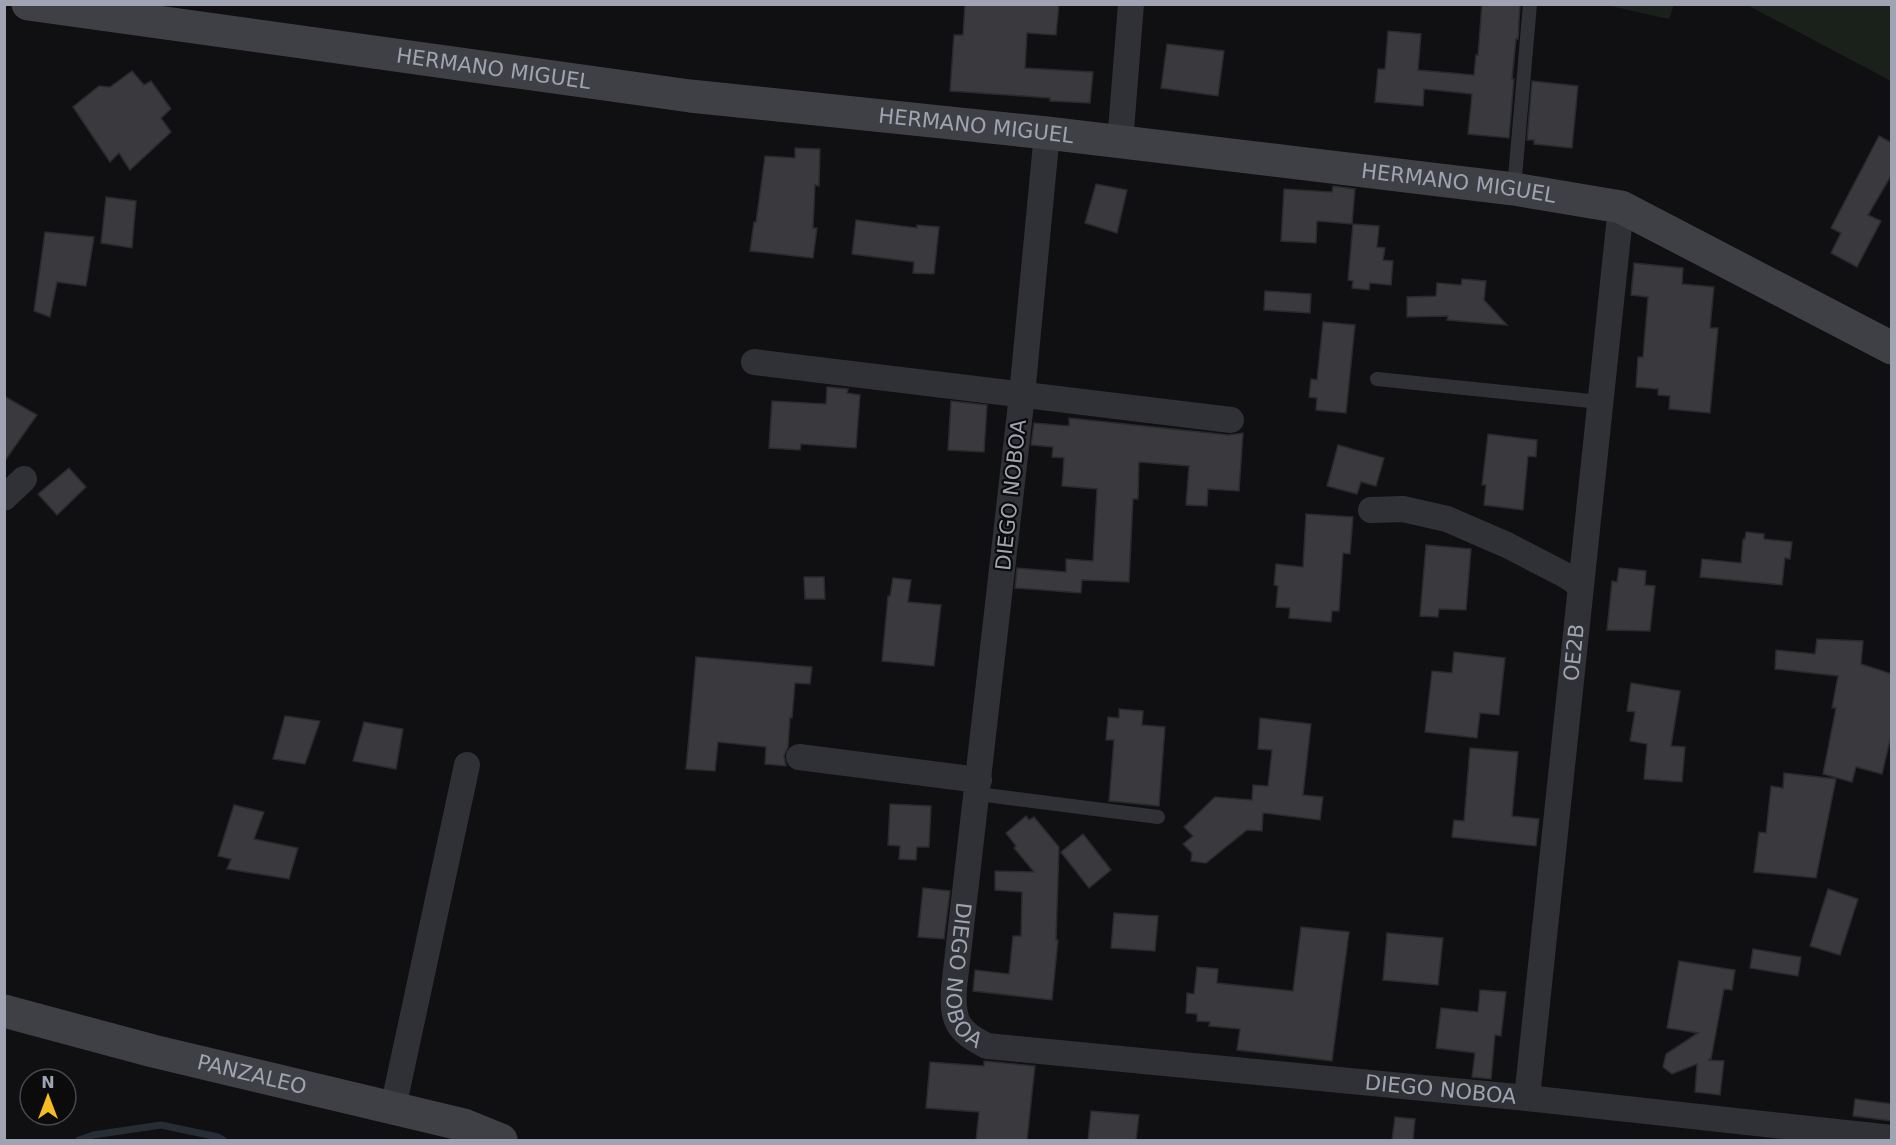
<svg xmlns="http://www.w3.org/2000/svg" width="1896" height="1145" font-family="'DejaVu Sans',sans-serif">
  <rect width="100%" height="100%" fill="#100f11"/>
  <!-- green -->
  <g fill="#1a211b">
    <path d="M1606 5H1674L1669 19Z"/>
    <path d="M1747 5H1891V81Z"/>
  </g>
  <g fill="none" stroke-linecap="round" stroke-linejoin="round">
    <!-- stream -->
    <path stroke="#262d34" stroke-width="7" d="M79 1140 93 1135 161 1125 218 1137 223 1140"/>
  </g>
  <!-- building -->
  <g fill="#3a393e" stroke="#2a292d" stroke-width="1.5">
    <path d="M965 4H1059L1056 35 1027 33 1025 68 1093 72 1090 103 1050 101V98L950 91 954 35H963Z"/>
    <path d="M1482 4H1520L1518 39H1516L1512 79H1514L1509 138 1468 134 1472 94 1424 89 1423 106 1375 102 1378 69H1385L1388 31 1421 34 1418 70 1474 75 1476 55H1478Z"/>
    <path d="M1167 44 1224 51 1218 96 1161 88Z"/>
    <path d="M132 71 144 85 151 81 171 109 161 118 171 132 130 170 119 153 110 162 73 107 99 86 110 87Z"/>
    <path d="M1532 81 1578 86 1572 148 1534 144V140H1527Z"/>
    <path d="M1879 136 1892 143V174L1868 215 1881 221 1857 267 1831 253 1841 233 1831 228Z"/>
    <path d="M795 148 820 149 819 186 815 185 813 228H817L813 258 750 251 754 222H756L765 156 795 158Z"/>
    <path d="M1096 184 1127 190 1117 233 1085 223Z"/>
    <path d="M1333 186 1355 189 1352 224 1317 221 1316 243 1281 241 1284 189 1332 192Z"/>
    <path d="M106 197 136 201 132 248 101 243Z"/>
    <path d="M856 220 917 228V225L939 227 934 274 913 273 914 262 852 254Z"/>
    <path d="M1353 224 1379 226 1377 247 1385 248 1383 260 1393 261 1391 285 1370 283 1369 290 1352 288 1353 281 1348 280Z"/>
    <path d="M45 232 94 237 86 286 57 282 50 317 34 311Z"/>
    <path d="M1634 263 1683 268 1682 284 1714 287 1710 328H1718L1710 413 1669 409 1670 396 1658 395V389L1636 387 1638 357H1643L1648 297 1631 295Z"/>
    <path d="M1462 279 1486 281 1484 300 1507 325 1447 320 1448 316 1407 317V297L1436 296 1437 283 1461 285Z"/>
    <path d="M1265 291 1311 294 1310 313 1264 310Z"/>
    <path d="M1323 322 1355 325 1346 413 1316 410 1317 398 1309 397 1311 379 1317 380Z"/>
    <path d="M827 387 848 389 847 393 860 395 856 448 801 444 800 450 769 448 772 401 826 404Z"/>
    <path d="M4 396 37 415 4 462Z"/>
    <path d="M951 401 987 405 984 452 948 450Z"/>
    <path d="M1069 418 1229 435 1243 433 1239 491 1208 489 1207 506 1186 505 1189 466 1139 462 1138 499H1133L1129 582 1082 580 1081 593 1015 588 1017 568 1066 572V559L1093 561 1097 489 1062 486 1064 458 1052 457 1053 447 1031 445 1034 423 1069 426Z"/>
    <path d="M1488 434 1537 440 1536 457 1528 456 1523 510 1484 505 1486 485H1482Z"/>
    <path d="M1338 445 1384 458 1376 486 1361 482 1357 494 1327 486Z"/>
    <path d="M69 468 86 487 57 515 38 494Z"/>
    <path d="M1306 514 1353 517 1350 554 1343 553 1339 611H1332L1331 622 1289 618 1290 608 1276 607 1278 586 1274 585 1276 564 1303 567Z"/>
    <path d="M1746 532 1764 534V539L1792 542 1790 559 1785 558 1782 585 1700 577 1702 559 1741 563 1743 539H1745Z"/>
    <path d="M1426 545 1471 549 1466 610 1439 609 1438 617 1420 616Z"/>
    <path d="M1619 568 1646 571 1645 585 1655 586 1650 631 1607 630 1612 581 1617 582Z"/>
    <path d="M804 577H824L825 599H805Z"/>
    <path d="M893 578 911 580 908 602 941 605 934 666 882 661 888 596H890Z"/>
    <path d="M1817 639 1863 641 1861 664 1892 674V732L1882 774 1856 767 1852 782 1823 774 1836 708H1832L1838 676 1775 669 1776 650 1815 654Z"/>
    <path d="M1454 652 1505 658 1499 715 1480 713 1477 738 1425 732 1432 671 1452 673Z"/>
    <path d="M696 657 812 667 810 684 795 683 792 718H790L788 747 784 756 786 766 765 764 766 747 718 742 715 771 686 769Z"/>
    <path d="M1631 683 1680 691 1671 746 1685 747 1682 782 1644 779 1647 744 1630 741 1635 712 1627 711Z"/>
    <path d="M1119 709 1143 711 1142 725 1165 727 1159 806 1109 801 1114 740H1106L1108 717 1119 718Z"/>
    <path d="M285 716 320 721 305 764 273 759Z"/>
    <path d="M1260 718 1311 724 1303 795 1323 797 1320 820 1263 813 1262 831 1247 830 1206 863 1191 861 1192 853 1183 844 1193 836 1184 827 1215 797 1252 800 1253 785 1268 786 1272 750 1258 749Z"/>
    <path d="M364 722 403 729 396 769 353 761Z"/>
    <path d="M1470 748 1518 752 1512 816 1539 819 1536 846 1452 837 1454 820 1464 821Z"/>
    <path d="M1784 773 1836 779 1816 878 1754 872 1759 832 1766 833 1771 786 1783 788Z"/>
    <path d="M890 804 931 806 929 847H917L916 860 899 859 900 846 888 845Z"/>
    <path d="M234 805 264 812 254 839 298 848 289 879 227 869 231 859 218 856Z"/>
    <path d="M1026 816 1029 820 1034 817 1059 847 1056 940H1058L1052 1000 973 991 975 970 1009 974 1013 936H1021L1022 892 995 890V871L1034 872 1014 848 1016 846 1006 833Z"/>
    <path d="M1083 834 1111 870 1089 888 1061 852Z"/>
    <path d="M923 888 950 891 944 939 918 937Z"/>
    <path d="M1828 889 1858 899 1840 955 1810 946Z"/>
    <path d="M1114 913 1158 916 1155 951 1111 948Z"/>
    <path d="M1301 927 1349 932 1332 1061 1237 1050 1240 1029 1209 1026 1210 1022 1197 1021V1014L1186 1013 1187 993 1194 994 1197 967 1218 969 1217 983 1293 991Z"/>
    <path d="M1387 933 1443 938 1438 985 1383 980Z"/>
    <path d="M1753 949 1801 957 1798 976 1750 968Z"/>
    <path d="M1679 961 1735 970 1732 990 1724 989 1711 1059 1708 1060 1724 1061 1720 1095 1695 1092 1697 1064 1672 1074 1663 1067 1666 1054 1698 1033 1667 1028Z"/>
    <path d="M1480 990 1506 992 1501 1036 1495 1035 1491 1079 1472 1077 1475 1053 1436 1048 1441 1008 1478 1012Z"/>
    <path d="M984 1061 1035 1066 1027 1140H976L979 1112 926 1108 930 1062 984 1066Z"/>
    <path d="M1855 1099 1892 1104V1121L1853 1116Z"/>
    <path d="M1091 1111 1139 1115 1136 1140H1088Z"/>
    <path d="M1395 1117 1415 1119 1413 1140H1392Z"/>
  </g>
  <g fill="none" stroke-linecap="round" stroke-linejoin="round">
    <!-- lane -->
    <g stroke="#303136" stroke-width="14">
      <path d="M1514 189 1530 4"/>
      <path d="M1377 379 1600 402"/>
      <path d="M978 794 1158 817"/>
    </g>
    <!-- street -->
    <g stroke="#303136" stroke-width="26">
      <path id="s1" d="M1047 133 1022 395 954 988C952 1021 957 1031 987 1046L1527 1098 1892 1138"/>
      <path d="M1120 143 1131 4"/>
      <path d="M754 362 1231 420"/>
      <path d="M4 498 24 479"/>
      <path d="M1371 510 1403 509 1447 519 1507 545 1565 575 1580 585"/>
      <path d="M799 757 979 780"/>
      <path id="s2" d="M1527 1098 1621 207"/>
      <path d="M393 1108 467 765"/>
    </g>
    <!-- secondary -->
    <g stroke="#3e4046" stroke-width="33">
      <path id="s3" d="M28 4 690 96 1047 133 1514 189 1621 207 1892 348"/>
      <path id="s4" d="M4 1011 153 1051 464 1125 501 1140"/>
    </g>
  </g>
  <g text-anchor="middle" stroke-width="4.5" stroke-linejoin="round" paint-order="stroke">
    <!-- street labels -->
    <g font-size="21" fill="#a0a4b2" stroke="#0b0b0c">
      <text dy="7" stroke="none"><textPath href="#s3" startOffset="470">HERMANO MIGUEL</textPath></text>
      <text dy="7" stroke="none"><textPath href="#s3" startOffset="956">HERMANO MIGUEL</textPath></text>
      <text dy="7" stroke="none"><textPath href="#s3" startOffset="1442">HERMANO MIGUEL</textPath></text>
      <text transform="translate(1011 495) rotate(-84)" y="7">DIEGO NOBOA</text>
      <text dy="7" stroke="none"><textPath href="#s2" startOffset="448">OE2B</textPath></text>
      <text dy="7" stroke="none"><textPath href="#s1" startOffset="850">DIEGO NOBOA</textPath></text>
      <text dy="7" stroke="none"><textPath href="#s4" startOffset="256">PANZALEO</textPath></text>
      <text dy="7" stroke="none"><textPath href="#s1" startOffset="1389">DIEGO NOBOA</textPath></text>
    </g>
  </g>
  <!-- border -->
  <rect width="1896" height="1145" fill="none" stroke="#a0a4b2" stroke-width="12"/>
  <!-- north arrow -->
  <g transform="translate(48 1097)"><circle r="28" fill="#0b0b0c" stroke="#47484e" stroke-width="1.5"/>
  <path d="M0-4.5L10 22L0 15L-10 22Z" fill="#f6bc22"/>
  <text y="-9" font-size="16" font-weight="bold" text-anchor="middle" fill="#a0a4b2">N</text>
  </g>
</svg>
